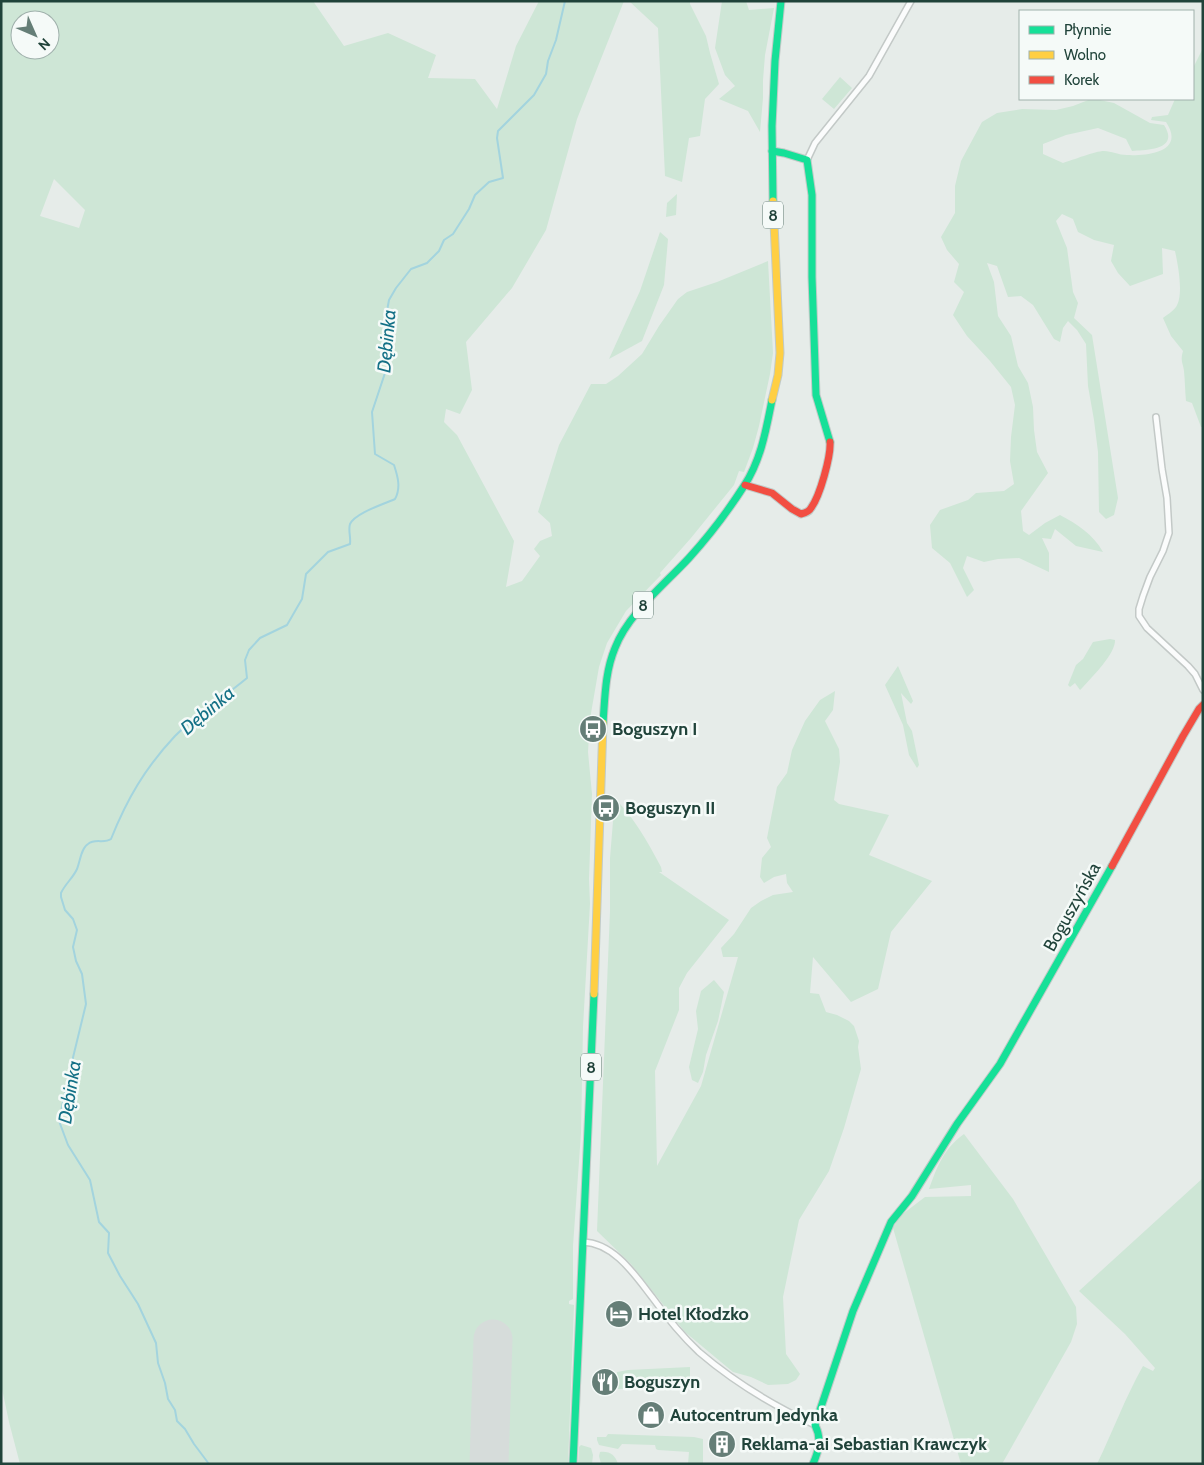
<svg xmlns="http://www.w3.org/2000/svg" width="1204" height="1465" font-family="Cabin,sans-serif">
  <rect width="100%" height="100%" fill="#e6ece9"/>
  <!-- green -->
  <g fill="#cee6d6" fill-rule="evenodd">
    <path d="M1 1H313L344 46 388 33 436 55 428 78 475 79 497 109 516 46 539 1H624L577 119 546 230 512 288 466 342 472 390 460 414 446 409 444 422 457 435 514 541 506 587 522 581 540 556 534 549 540 541 552 536 550 523 538 512 559 445 591 384H606L618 376 642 354 659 326 678 299 687 292 717 282 768 261 773 353 770 374 759 426 753 448 744 472 739 471 734 485 691 538 660 573 661 575 626 611 607 643 599 667 590 719 588 752 592 794 589 879 590 904 583 1027 581 1133 573 1246V1299L569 1301V1304L574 1305 568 1464H20L9 1422 1 1384ZM20 20H50V50H20ZM54 179 85 210 79 228 40 216Z"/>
    <path d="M629 1H690V4L706 36 710 53 719 84 705 99 700 136 689 138 682 182 665 176 658 28Z"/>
    <path d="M722 1H746L749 10 774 8 765 55 763 80V98L760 132 748 111 719 99 735 86 725 75 715 48Z"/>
    <path d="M1203 48V427H1201L1192 403 1186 401C1185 391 1185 381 1184 371 1183 363 1180 361 1183 351L1171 336 1163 318C1167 315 1173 311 1176 307 1184 295 1178 265 1175 251L1162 248 1163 274 1130 286 1118 273 1111 261 1114 245 1094 240 1078 232 1073 219 1062 214 1056 221 1067 248 1073 292 1078 303 1074 318 1092 335 1118 498 1114 515 1106 519 1099 512 1098 452 1094 420 1088 386 1086 344 1077 330 1068 321 1063 328 1060 342 1054 339 1033 305 1021 296 1008 297 997 266 987 263 994 282 998 316 1011 336 1018 366 1028 383 1033 407 1034 430 1037 452 1048 473 1021 511 1023 531 1029 535 1045 523 1060 515C1077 524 1093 534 1103 552L1076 546 1055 529 1051 539 1042 538 1049 553V572L1019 558 998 559 984 562 967 556 963 568 974 590 967 597 950 563 932 548 930 525 940 510 968 500 976 493 1004 491 1014 484 1010 461 1011 437 1015 405 1011 387 990 361 967 336 953 315 964 292 954 282 959 264 947 250 941 237 955 213V186L961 161 982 122 997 113 1022 109 1056 110 1073 106 1091 99H1095L1114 103 1150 123 1164 125C1180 150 1147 150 1132 151L1126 139 1098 128 1066 135 1043 144V154L1063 163C1073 160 1095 151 1104 151 1111 151 1119 155 1127 155 1147 156 1186 152 1166 122L1151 120 1152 117 1168 115 1175 99H1193V68Z"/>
    <path d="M840 77 852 88 834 109 822 99Z"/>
    <path d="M677 194 676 215 666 217 667 203Z"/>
    <path d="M660 232 668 239 664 285 642 341 609 359 640 291Z"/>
    <path d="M1110 639 1115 640C1116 653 1092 677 1083 687L1080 690 1075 683 1070 687 1068 685 1076 665 1083 659 1093 642Z"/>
    <path d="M898 666 913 701 911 704 901 693 907 723 912 731 919 765 917 768 909 755 903 725 885 685Z"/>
    <path d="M835 691 833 710 825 721 839 749 840 762 834 800 839 804 889 815 869 855 932 881 891 932 878 989 851 1002 813 957 810 993 819 994 826 1012 837 1015 849 1021 854 1026 859 1041 858 1047 861 1069 844 1128 829 1171 799 1220 783 1297 786 1354 800 1374 796 1380 788 1384 768 1385 751 1377 733 1372 685 1332 631 1264 597 1231 610 911V858L614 809 609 802 611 795C633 815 647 841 661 867L662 872H659L729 920 687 973 679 988V1010L655 1071 657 1166 701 1086 738 957H723L721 948 734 934 751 908 761 901 773 895 793 892 787 883 786 874 774 877 764 883 760 877 762 858 771 847 767 838 777 787 787 773 792 750 805 721 820 700Z"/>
    <path d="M714 980 724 992 718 1021 706 1055 703 1072 698 1083 692 1080 689 1067 698 1029 696 1011 701 991Z"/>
    <path d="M964 1134 1013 1199 1076 1307 1077 1324 1071 1342 1002 1464H961L893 1228 900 1216 925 1197 971 1196V1185L929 1189C937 1167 944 1148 964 1134Z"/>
    <path d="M1203 1178V1464H1097C1113 1431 1125 1398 1143 1366L1153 1371 1155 1368 1125 1334 1079 1291Z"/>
    <path d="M690 1367V1377L685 1382 676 1387 616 1389 617 1372 628 1370Z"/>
    <path d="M608 1434 694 1437 703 1439V1464H688L689 1452 658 1450 656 1449 655 1445 622 1444 618 1449 599 1445 597 1440V1437H606Z"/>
    <path d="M581 1445 591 1448 593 1455 592 1464H578L579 1447Z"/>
    <path d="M600 1452C610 1451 615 1455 618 1464H601L599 1456Z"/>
  </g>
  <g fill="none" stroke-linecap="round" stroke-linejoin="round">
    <!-- stream -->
    <path stroke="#a3d4de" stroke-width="2" d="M209 1464 194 1444 185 1429 177 1421 175 1410 168 1399 165 1383 158 1363 156 1343 138 1304 120 1276 108 1253 109 1233 99 1222 90 1180 68 1145 59 1121 69 1074 86 1004 82 974 76 961 73 947 77 930 73 919 65 910 61 897V893C65 884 73 878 77 869 80 862 81 848 88 844 95 838 104 844 111 839 127 799 145 768 175 736 197 714 223 698 247 678L245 660 249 650 260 638 287 625 302 599 306 574 328 552 350 544C351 537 348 530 350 524 355 513 384 504 395 499 401 488 398 477 394 465L375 454 372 412 387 367 386 316 389 300 396 288 411 269 427 263 439 251 444 240 453 234 469 209 475 195 489 182 503 178 497 138 498 131 534 95 546 74 548 61 556 40 565 1"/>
    <!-- runway -->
    <path stroke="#d6dcda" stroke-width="39" d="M489 1464 493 1339"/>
    <!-- street casing -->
    <g stroke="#c3c9c7" stroke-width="8">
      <g id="street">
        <path d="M807 160 815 143 869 76 911 1"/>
        <path d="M1156 417 1162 469 1167 498 1169 533 1163 551 1150 577 1143 596 1139 609V616L1147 628 1188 666 1195 674 1203 690"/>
        <path d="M583 1242C614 1243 635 1275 652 1297 665 1315 683 1337 699 1352 734 1382 774 1406 815 1425"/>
      </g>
    </g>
    <!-- fast casing -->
    <g stroke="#c1cac7" stroke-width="9">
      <g id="fast">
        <path d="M772 151 784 153 807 160 812 195V277L816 395 830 442"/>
        <path d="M773 201 772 126 775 61 781 1"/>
        <path d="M603 723C605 697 605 672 615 648 628 614 664 585 689 558 709 536 728 511 744 486 761 460 766 430 772 400"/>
        <path d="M573 1464 594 994"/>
        <path d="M813 1464C819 1450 822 1439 815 1425L853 1311 891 1222 912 1196 957 1124 1000 1064 1112 866"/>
      </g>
    </g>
    <!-- slow casing -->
    <g stroke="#c1cac7" stroke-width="9">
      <g id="slow">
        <path d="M772 400 778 375 780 353 773 201"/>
        <path d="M594 994 603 723"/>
      </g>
    </g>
    <!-- jam casing -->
    <g stroke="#c1cac7" stroke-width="9">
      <g id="jam">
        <path d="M745 485 772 493 792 509 801 514C805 513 809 512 811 508 820 496 831 456 830 442"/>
        <path d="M1112 866 1183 736 1199 709 1203 705"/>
      </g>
    </g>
    <!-- street -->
    <use href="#street" stroke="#fbfcfc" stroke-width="5"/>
    <!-- fast -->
    <use href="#fast" stroke="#16e098" stroke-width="7"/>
    <!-- slow -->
    <use href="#slow" stroke="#ffcf43" stroke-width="7"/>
    <!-- jam -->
    <use href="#jam" stroke="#f24e42" stroke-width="7"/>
  </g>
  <!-- icons -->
  <defs>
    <g id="bus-disc" transform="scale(1.4375)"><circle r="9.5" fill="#657e77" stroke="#f5faf8"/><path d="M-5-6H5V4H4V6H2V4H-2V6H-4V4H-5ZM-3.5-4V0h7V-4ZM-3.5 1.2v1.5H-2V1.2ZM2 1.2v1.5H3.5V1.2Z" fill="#fff"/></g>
    <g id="hotel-disc" transform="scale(1.4375)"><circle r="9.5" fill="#657e77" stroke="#f5faf8"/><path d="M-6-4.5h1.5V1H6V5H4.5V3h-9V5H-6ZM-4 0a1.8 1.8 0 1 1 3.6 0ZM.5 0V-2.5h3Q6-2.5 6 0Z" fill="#fff"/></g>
    <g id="restaurant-disc" transform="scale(1.4375)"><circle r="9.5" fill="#657e77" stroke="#f5faf8"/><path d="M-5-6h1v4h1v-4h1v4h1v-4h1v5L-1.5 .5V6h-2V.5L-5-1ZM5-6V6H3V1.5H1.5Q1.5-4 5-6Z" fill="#fff"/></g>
    <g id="shop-disc" transform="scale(1.4375)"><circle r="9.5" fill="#657e77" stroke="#f5faf8"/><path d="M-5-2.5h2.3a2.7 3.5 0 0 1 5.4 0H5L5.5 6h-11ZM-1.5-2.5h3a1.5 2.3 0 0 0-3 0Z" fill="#fff"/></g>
    <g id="building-disc" transform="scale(1.4375)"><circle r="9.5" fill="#657e77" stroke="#f5faf8"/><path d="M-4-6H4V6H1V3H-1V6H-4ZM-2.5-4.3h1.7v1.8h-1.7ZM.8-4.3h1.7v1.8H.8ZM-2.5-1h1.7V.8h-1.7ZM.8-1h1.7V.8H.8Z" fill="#fff"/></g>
  </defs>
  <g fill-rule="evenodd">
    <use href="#bus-disc" x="593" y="729"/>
    <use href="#bus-disc" x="606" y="808"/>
    <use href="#hotel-disc" x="619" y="1314"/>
    <use href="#restaurant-disc" x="605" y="1382"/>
    <use href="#shop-disc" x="651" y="1415"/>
    <use href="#building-disc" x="722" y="1444"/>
  </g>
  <g text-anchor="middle" stroke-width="5" stroke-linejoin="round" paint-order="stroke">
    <!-- shield labels -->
    <g fill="#f5faf8" stroke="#607a73" stroke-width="1">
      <rect x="763" y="201.5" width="20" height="27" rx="4"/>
      <rect x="633" y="591.5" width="20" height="27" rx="4"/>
      <rect x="581" y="1053.5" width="20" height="27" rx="4"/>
    </g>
    <g font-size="16" font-weight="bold" fill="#20433a">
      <text x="773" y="221">8</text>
      <text x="643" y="611">8</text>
      <text x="591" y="1073">8</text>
    </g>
    <!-- poi labels -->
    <g font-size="18" font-weight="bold" fill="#20433a" stroke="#f5faf8" text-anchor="start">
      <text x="612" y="735">Boguszyn I</text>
      <text x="625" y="814">Boguszyn II</text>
      <text x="638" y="1320">Hotel Kłodzko</text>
      <text x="624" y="1388">Boguszyn</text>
      <text x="670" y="1421">Autocentrum Jedynka</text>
      <text x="741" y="1450">Reklama-ai Sebastian Krawczyk</text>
    </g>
    <!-- street labels -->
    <g font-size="18" fill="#20433a" stroke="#f5faf8">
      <text transform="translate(1072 907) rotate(-61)" y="6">Boguszyńska</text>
    </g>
    <!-- water labels -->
    <g font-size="19" font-style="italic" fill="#137086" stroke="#f5faf8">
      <text transform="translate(386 341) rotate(-85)" y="7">Dębinka</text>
      <text transform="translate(207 710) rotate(-40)" y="7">Dębinka</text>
      <text transform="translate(69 1092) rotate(-81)" y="7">Dębinka</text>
    </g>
  </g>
  <!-- border -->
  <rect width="1204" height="1465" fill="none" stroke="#20433a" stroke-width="5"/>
  <!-- legend -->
  <rect x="1019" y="10" width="175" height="90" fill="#f5faf8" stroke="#a0b1ac"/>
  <rect x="1029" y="26" width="25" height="8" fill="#16e098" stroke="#a0b1ac"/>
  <text x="1064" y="35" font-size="15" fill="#20433a">Płynnie</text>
  <rect x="1029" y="51" width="25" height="8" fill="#ffcf43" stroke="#a0b1ac"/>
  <text x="1064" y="60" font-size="15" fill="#20433a">Wolno</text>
  <rect x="1029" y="76" width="25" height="8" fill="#f24e42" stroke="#a0b1ac"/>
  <text x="1064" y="85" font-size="15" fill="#20433a">Korek</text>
  <!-- north arrow -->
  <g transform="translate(35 35) rotate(135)"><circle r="24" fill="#f5faf8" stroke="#a0b1ac"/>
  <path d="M0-4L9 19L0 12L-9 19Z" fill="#657e77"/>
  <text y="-8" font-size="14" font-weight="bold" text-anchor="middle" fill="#20433a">N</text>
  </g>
</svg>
